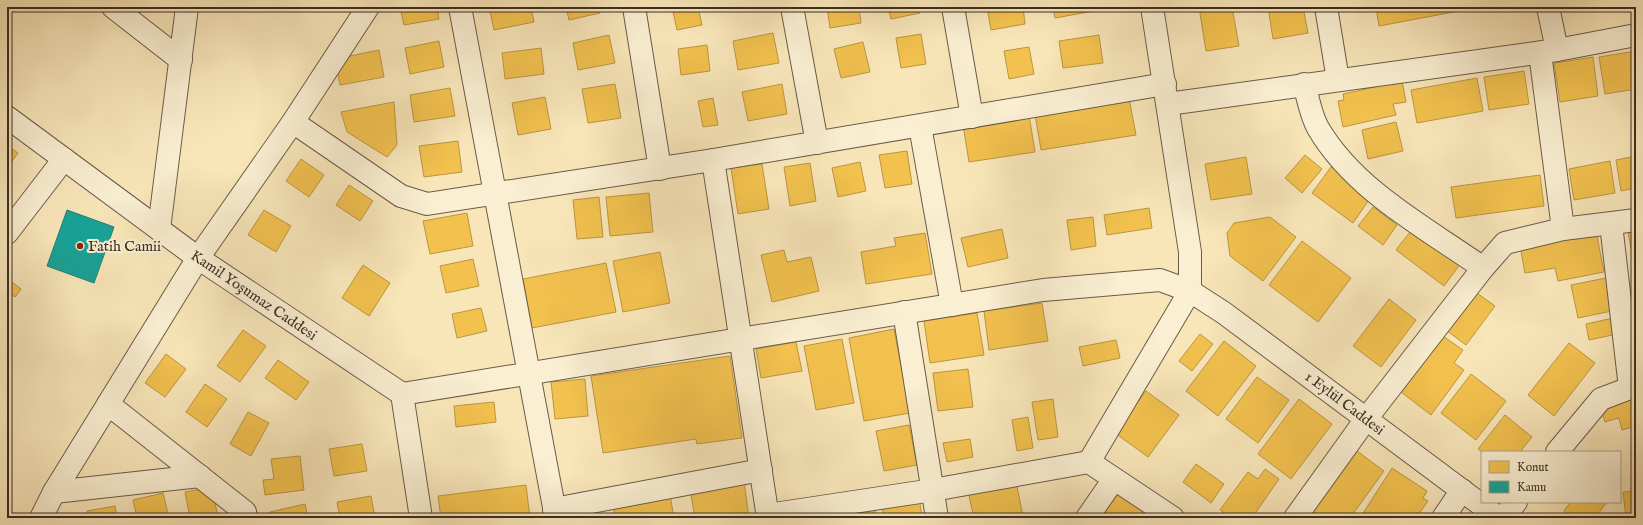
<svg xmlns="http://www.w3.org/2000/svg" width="1643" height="525" font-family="'IM FELL English',serif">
  <rect width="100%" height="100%" fill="#f8e6b9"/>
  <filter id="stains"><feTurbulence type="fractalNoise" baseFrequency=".005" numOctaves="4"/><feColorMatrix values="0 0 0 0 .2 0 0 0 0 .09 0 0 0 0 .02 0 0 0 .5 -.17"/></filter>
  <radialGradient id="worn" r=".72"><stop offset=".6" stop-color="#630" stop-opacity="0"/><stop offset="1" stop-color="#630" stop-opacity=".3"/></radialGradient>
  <!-- homes -->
  <g fill="#f2c14e" stroke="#bb9542">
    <path d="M400 7H437L439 19 404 25Z"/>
    <path d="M489 7H531L534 22 494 30Z"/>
    <path d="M566 7H598L600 13 569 20Z"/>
    <path d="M672 7H698L702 25 677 30Z"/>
    <path d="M827 7H859L861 23 830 28Z"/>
    <path d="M888 7H919L920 13 891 19Z"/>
    <path d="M987 7H1023L1025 24 991 30Z"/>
    <path d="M1053 7H1093L1094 11 1055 18Z"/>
    <path d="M1199 7H1232L1239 46 1206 51Z"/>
    <path d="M1268 7H1303L1308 33 1273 39Z"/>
    <path d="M1376 7H1480L1379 26Z"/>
    <path d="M773 33 779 63 738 70 733 41Z"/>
    <path d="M921 34 926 64 901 68 896 38Z"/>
    <path d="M609 35 615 63 578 70 573 43Z"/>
    <path d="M1099 35 1103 63 1063 68 1059 41Z"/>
    <path d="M439 41 444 67 410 74 405 48Z"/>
    <path d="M863 42 870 72 841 78 834 49Z"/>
    <path d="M707 45 710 71 681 75 678 49Z"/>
    <path d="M1029 47 1034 74 1009 79 1004 51Z"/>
    <path d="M541 48 544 74 505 79 502 53Z"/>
    <path d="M379 50 384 77 340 85 335 59Z"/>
    <path d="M1636 51V89L1605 94 1599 57Z"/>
    <path d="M1593 57 1598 96 1560 102 1554 63Z"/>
    <path d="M1524 71 1529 104 1489 110 1484 77Z"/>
    <path d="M1477 78 1483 111 1417 123 1411 90Z"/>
    <path d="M1402 81 1406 102 1393 104 1396 115 1343 127 1338 101 1344 100 1343 94Z"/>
    <path d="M615 84 621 118 588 123 582 89Z"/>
    <path d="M782 84 787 114 748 121 742 92Z"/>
    <path d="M450 88 455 116 414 122 410 95Z"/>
    <path d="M545 97 551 129 518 135 512 103Z"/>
    <path d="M713 98 718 125 703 127 698 101Z"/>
    <path d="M1129 98 1136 135 1041 150 1035 114Z"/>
    <path d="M394 102 397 145 387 157 347 132 341 112Z"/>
    <path d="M1029 115 1035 152 969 162 963 125Z"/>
    <path d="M1396 122 1403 151 1368 159 1362 130Z"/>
    <path d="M458 141 462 172 424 177 419 146Z"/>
    <path d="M7 145 18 153 7 168Z"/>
    <path d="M907 151 912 184 885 188 879 155Z"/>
    <path d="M1305 155 1322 169 1302 193 1285 178Z"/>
    <path d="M1636 156V188L1621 191 1616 160Z"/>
    <path d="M1246 157 1252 194 1211 200 1205 164Z"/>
    <path d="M301 159 324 175 309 197 286 181Z"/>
    <path d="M1610 161 1615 193 1574 200 1569 169Z"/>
    <path d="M860 162 866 191 838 197 832 168Z"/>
    <path d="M810 163 816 201 790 206 784 167Z"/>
    <path d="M762 164 769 209 738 214 731 168Z"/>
    <path d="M1331 167 1371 197 1353 223 1312 193Z"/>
    <path d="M1540 175 1544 206 1456 218 1451 187Z"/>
    <path d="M349 185 373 201 360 221 336 205Z"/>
    <path d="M649 193 653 232 610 236 606 197Z"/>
    <path d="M599 197 603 237 577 239 573 200Z"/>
    <path d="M1373 207 1397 225 1383 245 1358 226Z"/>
    <path d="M1149 208 1152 228 1107 235 1104 215Z"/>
    <path d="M264 210 291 226 276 252 248 235Z"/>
    <path d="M467 213 473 246 430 254 423 221Z"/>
    <path d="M1093 217 1096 246 1071 250 1067 220Z"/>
    <path d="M1270 217 1296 237 1263 281 1230 256 1227 233 1234 223Z"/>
    <path d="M1413 228 1461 263 1444 286 1396 250Z"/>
    <path d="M1002 229 1008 258 968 267 961 238Z"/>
    <path d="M1596 231 1604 272 1558 281 1555 268 1525 273 1520 246Z"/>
    <path d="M1636 231V248L1631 249 1628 232Z"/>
    <path d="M925 233 932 274 866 284 861 252 896 246 894 238Z"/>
    <path d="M1302 241 1351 278 1318 322 1269 285Z"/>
    <path d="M784 250 787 262 811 257 819 291 772 302 761 255Z"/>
    <path d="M660 252 670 303 623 312 613 261Z"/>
    <path d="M1636 255V277L1632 256Z"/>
    <path d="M473 259 479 286 446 293 440 266Z"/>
    <path d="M606 263 616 312 532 328 523 279Z"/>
    <path d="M363 265 390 283 369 316 342 298Z"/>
    <path d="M7 278 21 289 15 297 7 291Z"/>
    <path d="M1606 278 1612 311 1578 318 1571 285Z"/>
    <path d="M1474 291 1495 306 1466 345 1446 330Z"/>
    <path d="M1389 299 1416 320 1381 367 1353 346Z"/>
    <path d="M1042 303 1048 341 989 350 984 311Z"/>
    <path d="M481 308 487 331 457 338 452 314Z"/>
    <path d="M977 313 984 355 930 363 924 321Z"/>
    <path d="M1613 318 1617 334 1589 340 1586 324Z"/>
    <path d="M894 329 910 413 864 421 849 338Z"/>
    <path d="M243 330 266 346 240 382 217 366Z"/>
    <path d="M1437 332 1463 350 1454 363 1464 370 1431 415 1401 392Z"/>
    <path d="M1200 334 1213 344 1192 371 1179 361Z"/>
    <path d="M842 339 854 403 816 410 804 346Z"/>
    <path d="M1116 340 1120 358 1083 366 1079 347Z"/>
    <path d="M1224 341 1256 366 1218 416 1186 391Z"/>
    <path d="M796 342 802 371 761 378 756 349Z"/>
    <path d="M1569 343 1595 363 1554 416 1528 395Z"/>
    <path d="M166 354 186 369 165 397 145 383Z"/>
    <path d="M730 356 742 438 697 444 696 439 603 453 591 376Z"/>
    <path d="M278 360 309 382 296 400 265 378Z"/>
    <path d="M968 369 973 407 938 411 933 373Z"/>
    <path d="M1471 374 1506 401 1476 440 1441 413Z"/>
    <path d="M1257 377 1289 400 1258 443 1226 419Z"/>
    <path d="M585 379 588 416 555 419 551 382Z"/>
    <path d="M205 384 227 399 207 427 186 412Z"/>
    <path d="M1146 391 1179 415 1148 457 1115 433Z"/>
    <path d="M1636 395V426L1622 430 1619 418 1605 422 1601 410 1612 407 1611 402Z"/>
    <path d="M1053 399 1058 437 1038 440 1032 402Z"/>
    <path d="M1299 399 1332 424 1291 479 1258 454Z"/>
    <path d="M494 402 496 422 456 427 454 406Z"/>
    <path d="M248 412 269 423 251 456 230 444Z"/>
    <path d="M1505 415 1532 437 1520 452H1482L1478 449Z"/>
    <path d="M1028 417 1033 448 1017 451 1012 420Z"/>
    <path d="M909 425 917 465 884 471 876 431Z"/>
    <path d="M970 439 973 457 947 462 943 443Z"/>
    <path d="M362 444 367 471 334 476 329 449Z"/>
    <path d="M1353 448 1384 471 1350 518H1302Z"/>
    <path d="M300 456 304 490 265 495 263 480 274 479 271 459Z"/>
    <path d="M1196 464 1224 484 1211 503 1183 482Z"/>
    <path d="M1392 468 1427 491 1423 498 1428 501 1416 518H1360Z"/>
    <path d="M1265 469 1279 479 1252 518H1231L1220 510 1248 472 1258 479Z"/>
    <path d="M1015 477 1023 516 1011 518H974L967 487Z"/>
    <path d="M744 481 749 518H695L690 489Z"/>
    <path d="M526 485 530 518H441L438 496Z"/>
    <path d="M1123 486 1169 518H1101Z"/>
    <path d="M212 487 218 518H190L185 492Z"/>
    <path d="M1636 491V518H1626L1623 492Z"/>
    <path d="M163 493 169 518H137L133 500Z"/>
    <path d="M670 495 674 518H615L613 504Z"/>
    <path d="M371 496 375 518H340L337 502Z"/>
    <path d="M919 496 922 518H884L881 502Z"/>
    <path d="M1566 502H1607L1595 518H1574L1564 511 1569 504Z"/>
    <path d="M305 504 308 518H272L270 512Z"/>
    <path d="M874 504 876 518H793Z"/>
    <path d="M115 506 117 518H88L87 511Z"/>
  </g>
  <!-- public -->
  <path fill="#17a398" stroke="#228076" d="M67 210 114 227 94 283 47 266Z"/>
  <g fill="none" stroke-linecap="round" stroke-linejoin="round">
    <!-- minor casing -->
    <g stroke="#6a5b4a" stroke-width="24">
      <g id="minor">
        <path d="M113 7 181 60"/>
        <path d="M460 7 556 518"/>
        <path d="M634 7 660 169"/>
        <path d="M792 7 817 143"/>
        <path d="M953 7 972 117"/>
        <path d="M1326 7 1338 80"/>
        <path d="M1548 7 1557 50"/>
        <path d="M1540 53 1563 229"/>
        <path d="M1304 84C1308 98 1311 116 1318 128 1354 190 1426 228 1483 268"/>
        <path d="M1168 104 1557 50 1636 35"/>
        <path d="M7 117 198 258 402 394 421 518"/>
        <path d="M293 122 401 196 427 204 713 160 1165 84"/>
        <path d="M920 126 952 305"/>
        <path d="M713 160 768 518"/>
        <path d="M159 229 187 7"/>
        <path d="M7 233 64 159"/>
        <path d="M904 312 937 518"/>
        <path d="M402 394 1043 290 1160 280 1190 291 1224 313 1499 518"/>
        <path d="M108 404 245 512 246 518"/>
        <path d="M1557 452 1601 399 1630 388 1611 224"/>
        <path d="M1089 462 1190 291V252L1152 7"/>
        <path d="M54 492 200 476"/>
        <path d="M554 509 761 470"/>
        <path d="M768 515 933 490 1089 462 1173 518"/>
        <path d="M41 518 54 492 198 258 293 122 368 7"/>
        <path d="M1087 518 1114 479"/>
        <path d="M1295 518 1366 419 1483 268 1505 243 1563 229 1636 220"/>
        <path d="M1443 518 1462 490"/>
        <path d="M1503 518 1516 502"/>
      </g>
    </g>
    <!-- minor -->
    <use href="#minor" stroke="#faefd2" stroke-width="22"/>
  </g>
  <!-- markers -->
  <circle fill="#8f2418" stroke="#faefd2" stroke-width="1.5" cx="80" cy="246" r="4"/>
  <g text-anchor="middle" stroke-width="4" stroke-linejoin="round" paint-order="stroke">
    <!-- poi labels -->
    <g font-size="15" fill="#3b2d25" stroke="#faefd2" text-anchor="start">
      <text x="88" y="251">Fatih Camii</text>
    </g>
    <!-- street labels -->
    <g font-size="15" fill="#3b2d25" stroke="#faefd2">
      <text transform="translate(254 295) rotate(34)" y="5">Kamil Yoşumaz Caddesi</text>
      <text transform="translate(1345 403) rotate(37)" y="5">1 Eylül Caddesi</text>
    </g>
  </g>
  <!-- margin -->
  <rect width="1643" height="525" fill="none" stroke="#f8e6b9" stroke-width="24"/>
  <rect x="8" y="8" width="1627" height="509" fill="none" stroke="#3b2d25" stroke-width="2"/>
  <rect x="12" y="12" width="1619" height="501" fill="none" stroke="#3b2d25"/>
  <!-- legend -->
  <rect x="1481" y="451" width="140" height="52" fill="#faefd2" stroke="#aea18d"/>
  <rect x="1489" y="461" width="20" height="12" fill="#f2c14e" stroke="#aea18d"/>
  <text x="1517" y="471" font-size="12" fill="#3b2d25">Konut</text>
  <rect x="1489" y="481" width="20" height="12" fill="#17a398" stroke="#aea18d"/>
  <text x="1517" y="491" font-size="12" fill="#3b2d25">Kamu</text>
  <rect width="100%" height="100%" filter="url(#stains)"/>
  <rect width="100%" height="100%" fill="url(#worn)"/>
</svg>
